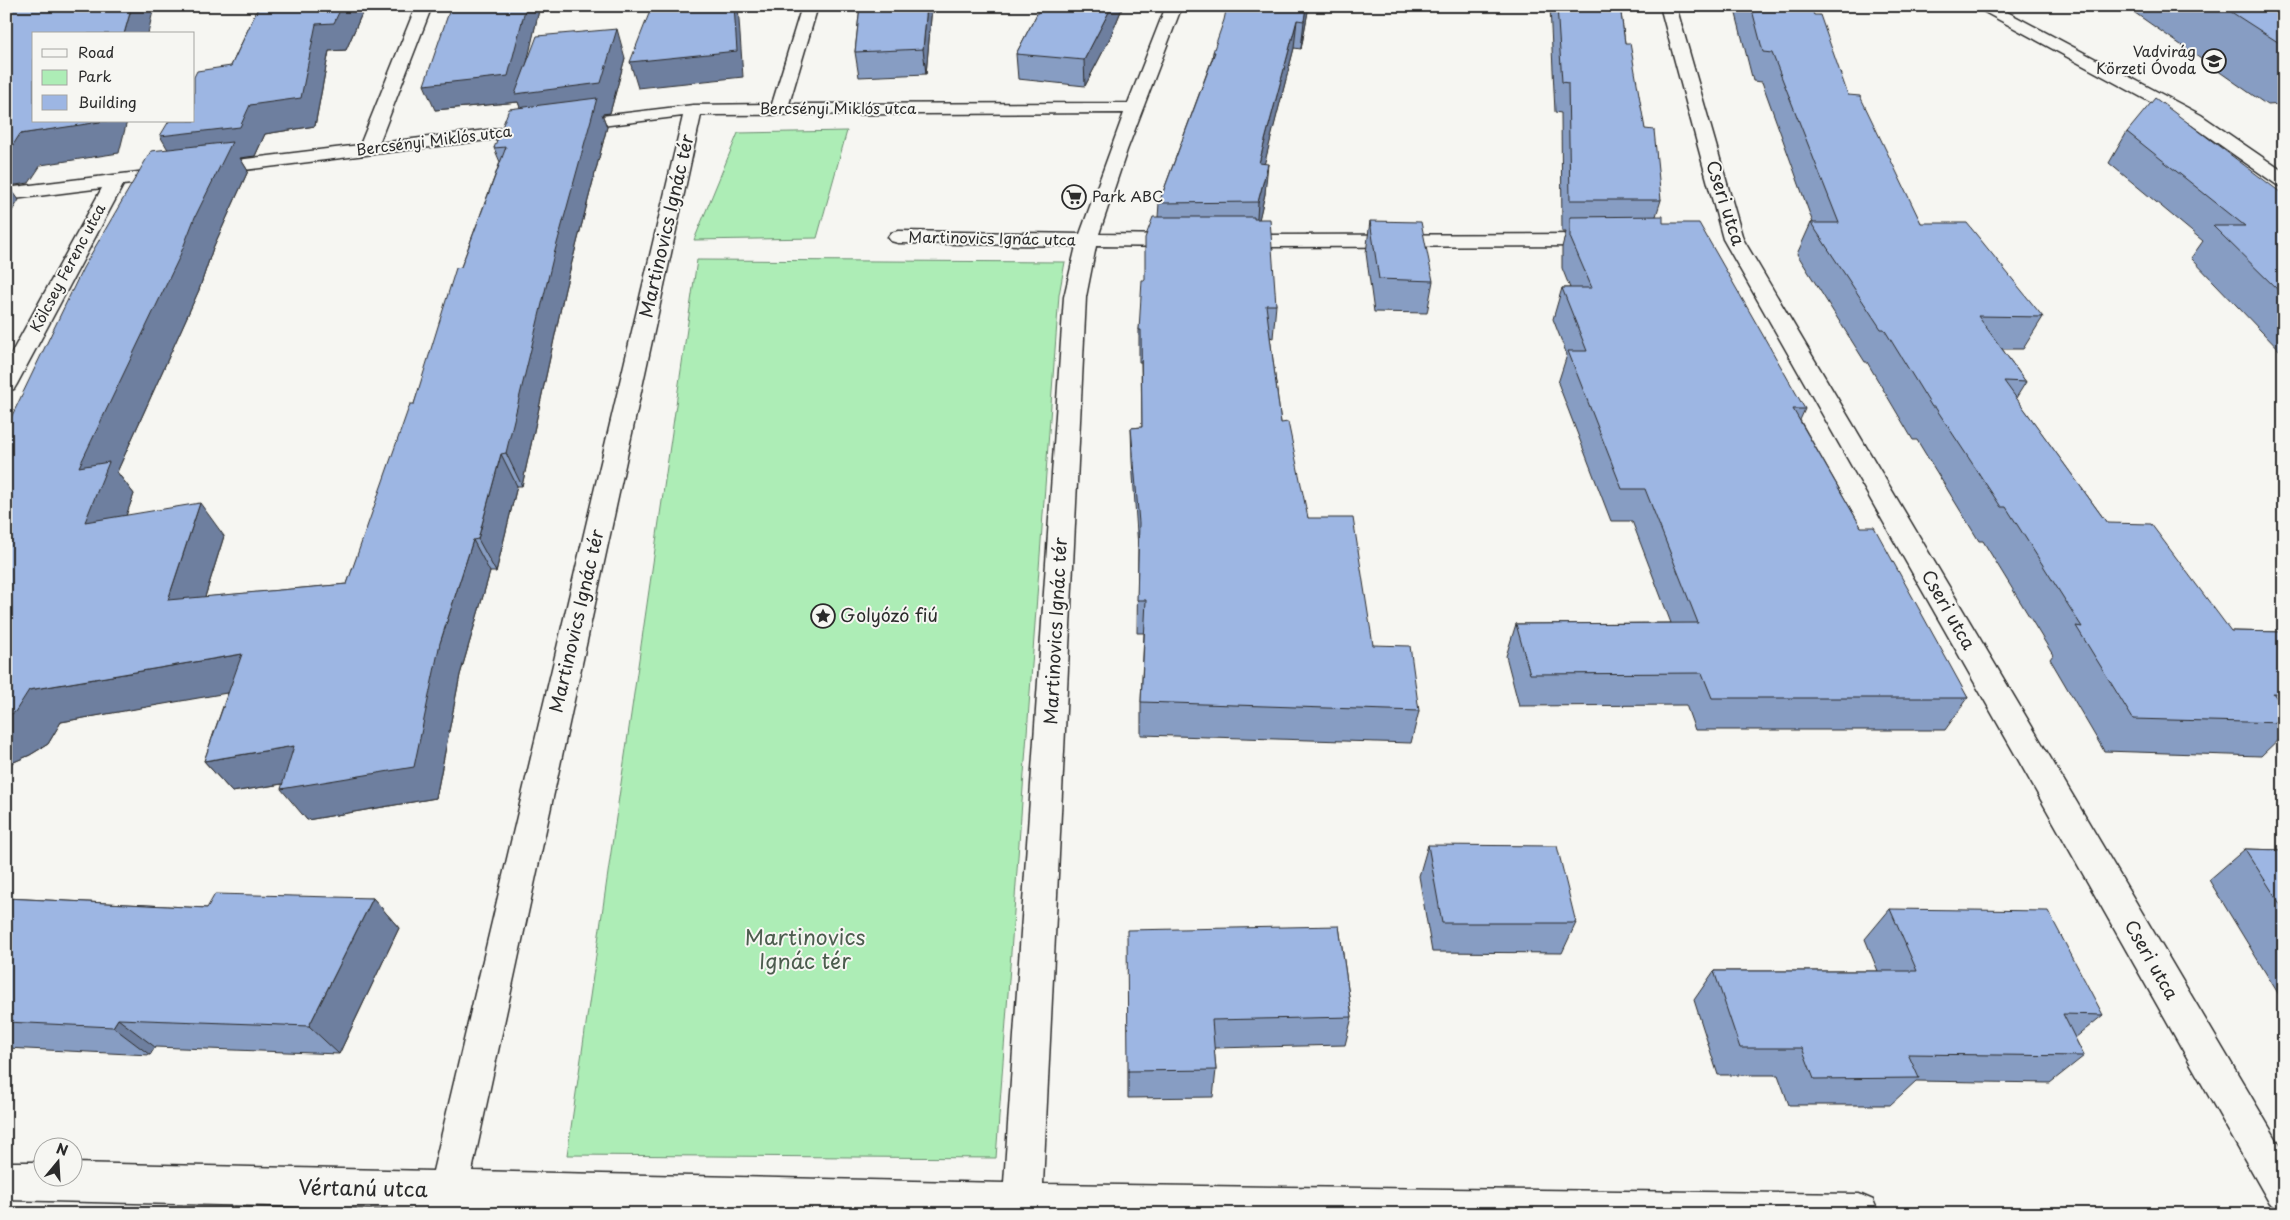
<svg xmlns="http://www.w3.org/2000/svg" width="2290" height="1220" font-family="'Playpen Sans',sans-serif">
  <rect width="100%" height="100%" fill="#f6f6f2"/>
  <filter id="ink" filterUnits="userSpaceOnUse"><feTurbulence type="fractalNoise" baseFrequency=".02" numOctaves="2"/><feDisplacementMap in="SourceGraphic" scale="10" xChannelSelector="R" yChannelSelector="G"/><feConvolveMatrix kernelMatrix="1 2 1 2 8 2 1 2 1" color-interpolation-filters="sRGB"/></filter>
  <g filter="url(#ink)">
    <!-- green -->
    <g fill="#adedb6" stroke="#6c8c70">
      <path d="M847 131 817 238 694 240 738 133Z"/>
      <path d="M697 260 1065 262 1059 295 996 1158 567 1155Z"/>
    </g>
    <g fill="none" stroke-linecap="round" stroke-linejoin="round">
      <!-- minor casing -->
      <g stroke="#2b2b2b" stroke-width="3">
        <g id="minor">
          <path d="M416 6H432L379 143 693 105 772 104 802 6H818L789 104 1128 103 1166 6H1182L1127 150 1099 234 1181 235 1188 237 1191 241 1188 245 1181 247 1096 246 1086 297 1043 1184 1859 1194 1873 1200 1879 1214H613L6 1200V1162H42V1178H72V1163L433 1171 683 116 123 185 17 384 14 389 6 391V363L102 188 6 200V188L360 145ZM1124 113 1080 234 898 231 891 233 888 237 891 241 898 243 1076 246 1064 297 1004 1183 472 1171 701 115Z"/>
          <path d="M1660 6H1676L1743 239 2284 1152V1209L2270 1204 1723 239Z"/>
          <path d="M1976 6H1996L2201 115 2284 172V187L2277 185 2189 123 1979 9Z"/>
          <path d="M1601 234 1608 236 1611 240 1608 244 1601 246 1234 247 1227 245 1224 241 1227 237 1234 235Z"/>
        </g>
      </g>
      <!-- minor -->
      <use href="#minor" fill="#f6f6f2" fill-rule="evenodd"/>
    </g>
    <!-- wall -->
    <g fill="#879dc3" stroke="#2b2b2b">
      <path d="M259 6H367L366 11H363L346 50 329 51 315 126 265 134 255 156 240 158 248 171 213 248 199 290 117 472 134 494 126 515 224 536 205 597 347 584 414 404 461 267 500 162 494 148 520 107 518 102 435 110 540 6 527 60 625 58 610 113 602 114 607 127 565 289 522 486H517L496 572H490L460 675 436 798 307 820 282 784 232 792 204 761 228 692 61 722 48 744 30 755 7 765 6 767V428L168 149 231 66Z"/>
      <path d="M860 6H932L926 74 859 77 855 52Z"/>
      <path d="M1041 6H1123L1110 38 1085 86 1018 79 1016 54Z"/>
      <path d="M1309 6 1301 49 1294 48 1264 164 1265 194 1259 219 1276 305 1273 338 1270 337 1281 423 1308 518 1373 645 1419 711 1411 743 1141 735V702L1144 633H1137L1138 547 1132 461 1131 428 1142 427 1141 362H1139V330L1145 280 1158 217 1159 203 1212 59 1213 52Z"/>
      <path d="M1550 6H1620L1625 43 1661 200 1656 216 1663 223 1805 409 1800 420 1861 527 1968 698 1945 730H1695L1686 705 1519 706 1506 656 1516 624 1671 623 1632 521H1611L1558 383 1567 355 1553 319 1562 288H1570L1562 268V247L1566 232H1562L1561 113 1555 112Z"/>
      <path d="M1734 6H1810L1848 95 1921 223 2043 317 2023 349H2002L2026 382 2016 398 2107 523 2231 631 2284 632V734L2261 756 2104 751 2050 659 2053 655 1983 541H1979L1917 440H1913L1867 362H1865L1797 254 1811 223H1813L1762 82 1753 81Z"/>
      <path d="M2125 6H2284V104L2267 105Z"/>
      <path d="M2127 132 2284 195V355L2191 258 2203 241 2109 163Z"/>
      <path d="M1370 221 1433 281 1427 313 1374 312 1366 253Z"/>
      <path d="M1428 845 1576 923 1562 953 1432 952 1419 876Z"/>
      <path d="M2245 849 2284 850V1003L2209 880Z"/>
      <path d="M6 898 207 908 373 898 399 928 339 1054 155 1047 150 1055 6 1048Z"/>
      <path d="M1890 909 2103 1015 2075 1038 2084 1056 2050 1083 1916 1081 1890 1105H1789L1778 1075H1718L1694 1000 1714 971H1878L1865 939Z"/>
      <path d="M1339 926 1352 1017 1345 1045 1214 1048 1216 1070 1213 1097 1128 1098V1071Z"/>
    </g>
    <!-- shaded-wall -->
    <g fill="#6e7f9f" stroke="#2b2b2b">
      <path d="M132 6H154L148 34H124Z"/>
      <path d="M342 6H367L366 11H363L346 50 329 51 315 126 265 134 255 156 240 158 248 171 213 248 199 290 117 472 134 494 112 554 85 522 79 467 177 165 160 136 250 105 316 24Z"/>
      <path d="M526 6H540L520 93 617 29 625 58 610 113 602 114 607 127 565 289 522 486 506 453 526 123 518 102 435 110 424 85Z"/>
      <path d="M734 6H738L743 77 638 88 630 62Z"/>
      <path d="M927 6H932L926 74 923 49Z"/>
      <path d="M1112 6H1123L1110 38 1085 86 1084 60Z"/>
      <path d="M1306 6H1309L1301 49 1304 21Z"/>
      <path d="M1297 20 1294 48 1257 193 1259 163Z"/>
      <path d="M101 121H127L119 153 41 165 29 183 9 186 19 200 6 221V153L20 134Z"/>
      <path d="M1268 164 1265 194 1256 233 1258 202Z"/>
      <path d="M501 454 517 486 496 572 478 539Z"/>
      <path d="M200 503 224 536 194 632 168 600Z"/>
      <path d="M473 540 490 572 460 675 436 798 307 820 281 789 440 643Z"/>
      <path d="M242 654 267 686 61 722 48 744 30 755 7 765 6 767V717L29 690Z"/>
      <path d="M294 746 319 778 232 792 204 761Z"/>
      <path d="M373 898 399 928 339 1054 309 1026Z"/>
      <path d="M118 1019 155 1047 150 1055 113 1027Z"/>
    </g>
    <!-- building -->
    <g fill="#9db6e3" stroke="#2b2b2b">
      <path d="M12 6H132L124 34H34V121H101L100 122 20 134 8 153H6V18Z"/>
      <path d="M259 6H342L334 23 316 24 301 98 250 105 240 127 160 136 169 121H194V77L197 71 231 66Z"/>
      <path d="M451 6H526L508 76 424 85Z"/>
      <path d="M652 6H734L737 51 630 62Z"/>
      <path d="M860 6H927L923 49 855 52Z"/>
      <path d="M1041 6H1112L1084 60 1016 54Z"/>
      <path d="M1227 6H1306L1304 21 1297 20 1259 163 1268 164 1258 202 1159 203 1215 52H1213L1224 20Z"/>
      <path d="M1557 6H1620L1625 43H1630L1645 129 1654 130 1661 200H1570L1568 83 1562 82Z"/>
      <path d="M1751 6H1810L1814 15H1820L1848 95 1860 96 1921 223H1967L2043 317 1978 316 2026 382 2004 381 2107 523 2151 524 2231 631 2284 632V694L2273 693 2284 708V723L2133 719 2076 626 2082 627 2006 507H2001L1935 407H1932L1884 329H1881L1811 223H1839L1772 53 1763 52Z"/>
      <path d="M2222 6H2284V46Z"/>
      <path d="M617 29 601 83 515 94 537 36Z"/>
      <path d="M597 98 553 258 506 453 501 454 478 539 473 540 440 643 414 767 281 789 294 746 204 761 242 654 29 690 15 712 6 717V428L83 268 151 151 232 142 195 217 179 258 79 467 109 462 85 522 200 503 168 600 347 584 410 404H414L456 268 461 267 506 147 494 148 509 109Z"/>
      <path d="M2155 98 2284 195V296L2213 226H2245L2127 132Z"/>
      <path d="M1663 216V223H1699L1805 409H1793L1861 527H1874L1968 698H1712L1702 673 1530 674 1516 624 1698 623 1645 489H1622L1568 351H1587L1562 288H1592L1570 237V217Z"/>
      <path d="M1153 217H1254V219H1270L1276 305H1266L1281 423 1288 422 1308 518H1353L1373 645 1410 646 1419 711 1141 702 1146 600H1137L1139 523 1131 428 1142 427 1141 330H1139L1142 280H1145V238Z"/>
      <path d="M1370 221 1421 222 1433 281 1379 279Z"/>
      <path d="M1428 845 1557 846 1576 923H1442Z"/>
      <path d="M2245 849 2284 850V910Z"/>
      <path d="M215 894 373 898 309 1026 118 1019 113 1027 6 1022V898L207 908Z"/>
      <path d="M1890 909 2048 911 2103 1015 2063 1014 2084 1056 1908 1054 1919 1078 1814 1079 1802 1048H1740L1714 971H1917Z"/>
      <path d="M1339 926 1352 1017 1212 1020 1216 1070 1128 1071 1127 930Z"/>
    </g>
  </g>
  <!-- icons -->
  <defs>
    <g id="school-ring" transform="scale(1.25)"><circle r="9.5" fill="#f6f6f2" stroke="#2b2b2b" stroke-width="1.5"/><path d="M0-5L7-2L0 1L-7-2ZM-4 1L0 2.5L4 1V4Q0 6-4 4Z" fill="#2b2b2b"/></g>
    <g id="supermarket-ring" transform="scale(1.25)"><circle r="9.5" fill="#f6f6f2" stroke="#2b2b2b" stroke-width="1.5"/><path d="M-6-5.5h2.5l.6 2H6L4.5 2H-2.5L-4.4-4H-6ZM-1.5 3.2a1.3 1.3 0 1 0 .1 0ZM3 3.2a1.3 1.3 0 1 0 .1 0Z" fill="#2b2b2b"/></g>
    <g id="sight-ring" transform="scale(1.25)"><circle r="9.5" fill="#f6f6f2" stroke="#2b2b2b" stroke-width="1.5"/><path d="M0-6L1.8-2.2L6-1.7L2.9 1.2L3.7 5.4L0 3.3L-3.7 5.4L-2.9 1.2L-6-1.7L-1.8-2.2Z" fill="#2b2b2b"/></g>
  </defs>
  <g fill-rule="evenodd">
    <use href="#school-ring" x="2214" y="61"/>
    <use href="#supermarket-ring" x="1074" y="197"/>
    <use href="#sight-ring" x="823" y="616"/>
  </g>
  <g text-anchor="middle" stroke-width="4" stroke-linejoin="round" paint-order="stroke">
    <!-- far-poi labels -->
    <g font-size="15" fill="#2b2b2b" stroke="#f6f6f2" text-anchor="end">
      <text x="2196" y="57">Vadvirág<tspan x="2196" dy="17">Körzeti Óvoda</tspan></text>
      <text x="1092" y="202" text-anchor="start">Park ABC</text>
    </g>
    <!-- far-street labels -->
    <g font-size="15" fill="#2b2b2b" stroke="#f6f6f2">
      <text x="838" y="114">Bercsényi Miklós utca</text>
      <text transform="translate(434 141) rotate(-7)" y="5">Bercsényi Miklós utca</text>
      <text transform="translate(992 239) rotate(1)" y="5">Martinovics Ignác utca</text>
      <text transform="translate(68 268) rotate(-62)" y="5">Kölcsey Ferenc utca</text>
    </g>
    <!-- street labels -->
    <g font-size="18" fill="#2b2b2b" stroke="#f6f6f2">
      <text transform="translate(1725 203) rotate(72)" y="6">Cseri utca</text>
      <text transform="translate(667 226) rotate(-77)" y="6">Martinovics Ignác tér</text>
      <text transform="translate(1948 610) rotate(60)" y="6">Cseri utca</text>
      <text transform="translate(577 621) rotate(-77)" y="6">Martinovics Ignác tér</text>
      <text transform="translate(1056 631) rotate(-87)" y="6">Martinovics Ignác tér</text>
      <text transform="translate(2151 960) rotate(60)" y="6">Cseri utca</text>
    </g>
    <!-- poi labels -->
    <g font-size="18" fill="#2b2b2b" stroke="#f6f6f2" text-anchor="start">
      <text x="840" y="622">Golyózó fiú</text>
    </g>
    <!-- near-park labels -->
    <g font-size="21" fill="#4c5c4e" stroke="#f6f6f2">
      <text x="805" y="945">Martinovics<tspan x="805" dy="24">Ignác tér</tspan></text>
    </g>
    <!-- near-street labels -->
    <g font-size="21" fill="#2b2b2b" stroke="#f6f6f2">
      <text transform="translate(363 1189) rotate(1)" y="7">Vértanú utca</text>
    </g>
  </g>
  <!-- margin -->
  <rect width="2290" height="1220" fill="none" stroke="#f6f6f2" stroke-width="25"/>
  <rect x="12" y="12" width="2265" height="1195" fill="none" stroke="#2b2b2b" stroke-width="2" filter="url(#ink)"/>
  <!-- legend -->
  <rect x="32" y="32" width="162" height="90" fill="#f6f6f2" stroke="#a5a5a2"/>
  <rect x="42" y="49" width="25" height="8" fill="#f6f6f2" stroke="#a5a5a2"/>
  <text x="78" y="58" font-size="15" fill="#2b2b2b">Road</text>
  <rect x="42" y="70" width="25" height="15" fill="#adedb6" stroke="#a5a5a2"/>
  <text x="78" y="82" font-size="15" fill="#2b2b2b">Park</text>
  <rect x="42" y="95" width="25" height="15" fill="#9db6e3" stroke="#a5a5a2"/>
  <text x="78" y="108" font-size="15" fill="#2b2b2b">Building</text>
  <!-- north arrow -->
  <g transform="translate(58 1162) rotate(18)"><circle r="24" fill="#f6f6f2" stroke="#a5a5a2"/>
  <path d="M0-4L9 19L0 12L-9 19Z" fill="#2b2b2b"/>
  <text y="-8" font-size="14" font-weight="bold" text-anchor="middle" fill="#2b2b2b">N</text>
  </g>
</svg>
